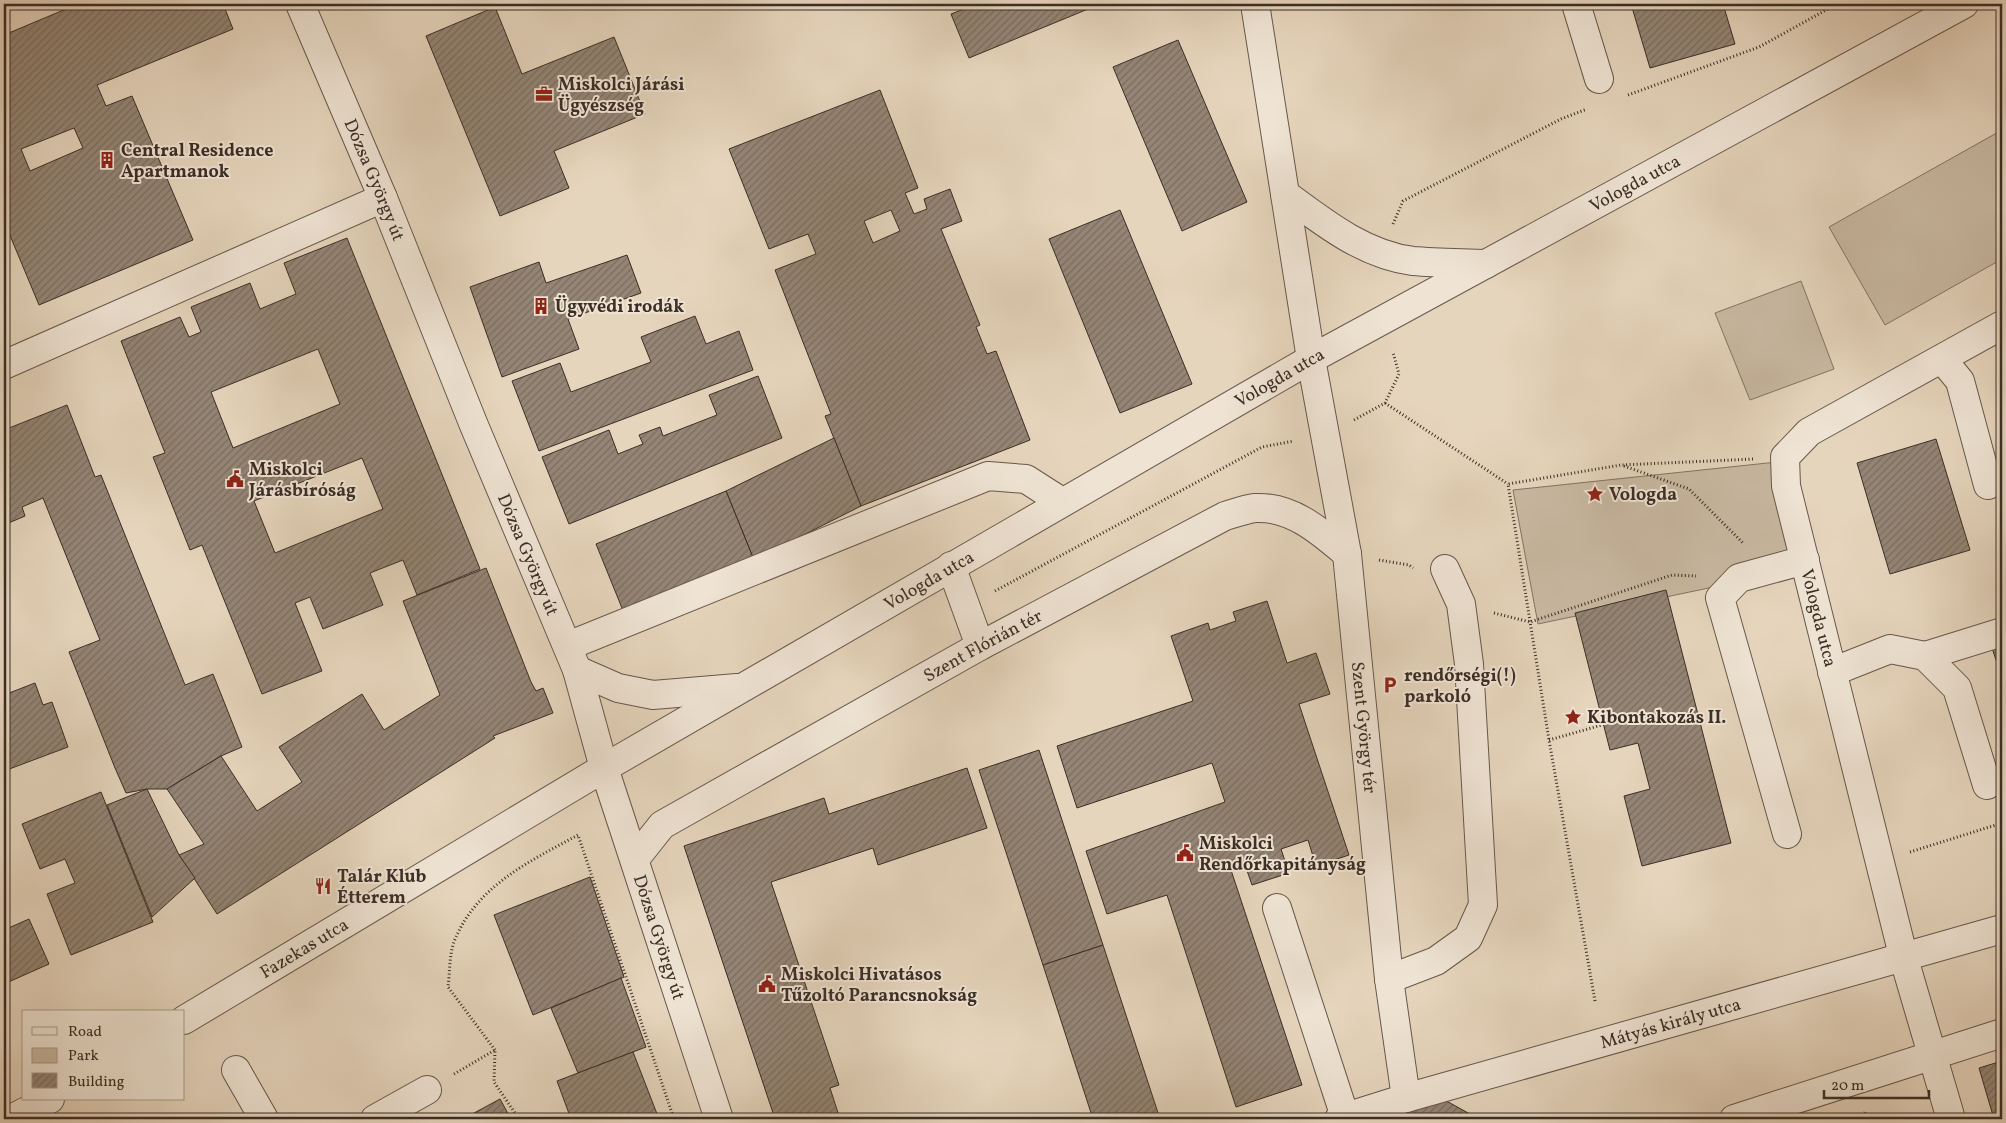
<svg xmlns="http://www.w3.org/2000/svg" width="2006" height="1123" font-family="Vollkorn,serif">
  <defs>
    <pattern id="building-hatch" width="6" height="6" patternUnits="userSpaceOnUse" patternTransform="scale(1.25)"><rect width="6" height="6" fill="#948575"/><path d="M-1 1l2-2M0 6l6-6M5 7l2-2" fill="none" stroke="#7a6d60"/></pattern>
  </defs>
  <rect width="100%" height="100%" fill="#e6d5bd"/>
  <filter id="stains"><feTurbulence type="fractalNoise" baseFrequency=".004" numOctaves="4"/><feColorMatrix values="0 0 0 0 .2 0 0 0 0 .09 0 0 0 0 .02 0 0 0 .5 -.17"/></filter>
  <radialGradient id="worn" r=".72"><stop offset=".6" stop-color="#630" stop-opacity="0"/><stop offset="1" stop-color="#630" stop-opacity=".3"/></radialGradient>
  <!-- park -->
  <g fill="#c9b9a3" stroke="#827464">
    <path d="M2002 130V259L1885 325 1829 227Z"/>
    <path d="M1801 281 1834 369 1750 400 1715 313Z"/>
    <path d="M1777 462 1794 570 1538 624 1513 490Z"/>
  </g>
  <!-- building -->
  <g fill="url(#building-hatch)" stroke="#3b2e26" fill-rule="evenodd">
    <path d="M78 4H223L233 29 97 85 106 106 132 96 193 240 39 305 4 221V35ZM74 128 83 148 30 171 21 149Z"/>
    <path d="M977 4H1092L1093 7 969 58 951 14Z"/>
    <path d="M1631 4H1723L1735 44 1650 68Z"/>
    <path d="M495 7 522 74 614 37 645 114 554 151 569 188 500 216 426 36Z"/>
    <path d="M1178 40 1247 202 1182 231 1113 67Z"/>
    <path d="M880 90 918 188 905 193 914 214 927 209 924 199 950 189 962 221 941 229 980 325 976 327 987 354 996 351 1030 440 861 506 825 416 831 414 775 270 816 254 808 234 769 249 729 149ZM891 210 900 231 873 243 864 221Z"/>
    <path d="M1120 210 1192 384 1120 413 1049 239Z"/>
    <path d="M347 238 480 569 417 595 403 560 370 573 383 605 323 629 310 597 295 603 322 671 262 694 202 545 190 550 153 457 165 453 121 341 180 317 189 337 201 332 191 307 250 283 260 309 296 294 284 263ZM318 349 340 404 233 448 211 392ZM362 458 383 509 275 553 254 501Z"/>
    <path d="M627 255 641 293 568 319 579 349 502 377 470 287 539 262 546 283Z"/>
    <path d="M695 316 706 344 739 331 753 370 539 451 512 381 560 363 571 392 651 362 641 337Z"/>
    <path d="M758 376 782 438 569 524 542 457 609 430 618 454 643 444 639 435 660 427 663 436 717 415 709 395Z"/>
    <path d="M67 405 95 477 101 475 185 685 213 674 242 747 221 756 167 789H147L126 793 115 768 69 652 100 640 43 498 22 507 25 516 4 525V430Z"/>
    <path d="M834 438 861 506 754 560 726 491Z"/>
    <path d="M1936 439 1970 550 1890 574 1857 463Z"/>
    <path d="M726 491 754 560 624 613 596 544Z"/>
    <path d="M486 568 531 682 536 691 543 688 553 713 493 736 495 738 217 914 179 855 204 844 167 789 221 756 257 811 302 782 279 747 362 694 384 730 440 695 403 601Z"/>
    <path d="M1666 590 1731 843 1642 866 1624 796 1650 789 1638 743 1610 750 1575 613Z"/>
    <path d="M1267 601 1287 663 1316 653 1330 694 1299 704 1349 855 1316 866 1308 840 1281 849 1289 873 1252 885 1244 862 1230 867 1302 1085 1236 1107 1167 895 1107 914 1086 851 1225 802 1212 763 1077 808 1057 746 1193 701 1171 636 1208 623 1210 630 1236 621 1233 612Z"/>
    <path d="M2002 645V678L1992 648Z"/>
    <path d="M35 683 43 705 52 702 68 747 4 771V695Z"/>
    <path d="M1039 750 1103 945 1043 965 979 770Z"/>
    <path d="M967 768 987 828 878 865 873 848 771 882 839 1085 830 1088 840 1119H775L684 846 824 798 829 814Z"/>
    <path d="M147 789 179 855 195 878 152 917 107 805Z"/>
    <path d="M101 792 153 922 71 955 47 894 75 883 65 859 40 869 22 824Z"/>
    <path d="M590 877 624 977 533 1015 494 915Z"/>
    <path d="M29 919 49 964 4 984V930Z"/>
    <path d="M1103 945 1160 1119H1093L1043 965Z"/>
    <path d="M621 978 646 1047 578 1073 551 1008Z"/>
    <path d="M633 1052 659 1119H571L557 1081Z"/>
    <path d="M2002 1061V1119H1994L1979 1068Z"/>
    <path d="M1441 1098 1479 1119H1374Z"/>
    <path d="M500 1099 511 1119H463Z"/>
  </g>
  <g fill="none" stroke-linecap="round" stroke-linejoin="round">
    <!-- minor casing -->
    <g stroke="#66584c" stroke-width="30">
      <g id="minor">
        <path id="s1" d="M300 4 383 198 473 423 577 670 604 768 719 1119"/>
        <path id="s2" d="M1255 4 1311 359 1347 554 1389 979 1406 1098"/>
        <path d="M1576 4 1599 79"/>
        <path d="M1285 194C1323 222 1364 255 1413 261 1437 263 1462 263 1486 264"/>
        <path d="M1942 359 1960 381 1988 485"/>
        <path d="M4 365 383 198"/>
        <path d="M951 566 980 646"/>
        <path d="M568 646 988 476 1026 479 1062 502"/>
        <path d="M1925 656 2002 632"/>
        <path d="M577 670 618 688 653 695 737 688"/>
        <path d="M1832 672 1890 649 1925 656 1957 688 1987 785"/>
        <path d="M1787 834 1720 598 1739 578 1805 560"/>
        <path id="s3" d="M635 859 662 825 980 646 1225 516C1235 513 1246 509 1255 508 1292 506 1321 532 1347 554"/>
        <path d="M1277 908 1345 1117"/>
        <path d="M1389 979 1436 961 1468 938 1483 905 1469 664 1461 604 1445 569"/>
        <path id="s4" d="M184 1020 604 768 1311 359 1964 4"/>
        <path d="M236 1070 264 1119"/>
        <path d="M11 1119 50 1099"/>
        <path d="M375 1119 427 1090"/>
        <path id="s5" d="M1339 1119 1406 1098 2002 929"/>
        <path d="M1734 1119 2002 1033"/>
        <path d="M1951 1119 1904 959 1786 486 1785 457 1809 432 2002 325"/>
      </g>
    </g>
    <!-- path -->
    <g stroke="#3b2e26" stroke-width="3" stroke-dasharray="1 2.5" stroke-linecap="butt">
      <path d="M1628 95 1759 47 1837 4"/>
      <path d="M1393 224 1403 201 1561 119 1587 109"/>
      <path d="M1385 403 1508 484"/>
      <path d="M1354 420 1385 403 1399 374 1393 352"/>
      <path d="M1624 466 1689 489 1744 544"/>
      <path d="M1379 560 1409 565 1413 568"/>
      <path d="M995 591 1262 447 1294 441"/>
      <path d="M1494 613 1530 622 1672 575 1696 576"/>
      <path d="M1549 740 1602 725"/>
      <path d="M1910 852 2002 823"/>
      <path d="M1595 1001 1549 740 1508 484 1621 465 1754 459"/>
      <path d="M495 1050 448 987C450 972 449 951 456 937 479 885 530 861 578 835L674 1119"/>
      <path d="M454 1074 495 1050 494 1082 519 1119"/>
      <path d="M1862 1119 1865 1112"/>
    </g>
    <!-- minor -->
    <use href="#minor" stroke="#efe4d4" stroke-width="28"/>
  </g>
  <!-- icons -->
  <defs>
    <g id="office-bare" transform="scale(1.35)"><path d="M-6-3h4V-5.5h4V-3h4V5H-6ZM-1-4.5V-3h2v-1.5ZM-6 0V1H6V0Z" fill="#8f2418" stroke="#efe4d4" stroke-width="2.5" paint-order="stroke"/></g>
    <g id="building-bare" transform="scale(1.35)"><path d="M-4-6H4V6H1V3H-1V6H-4ZM-2.5-4.3h1.7v1.8h-1.7ZM.8-4.3h1.7v1.8H.8ZM-2.5-1h1.7V.8h-1.7ZM.8-1h1.7V.8H.8Z" fill="#8f2418" stroke="#efe4d4" stroke-width="2.5" paint-order="stroke"/></g>
    <g id="civic-bare" transform="scale(1.35)"><path d="M-.6-6.5H3V-4.5H.6V-3L4-1V1h2V6H-6V1h2V-1L-.6-3ZM-1.2 2.5V6h2.4V2.5Z" fill="#8f2418" stroke="#efe4d4" stroke-width="2.5" paint-order="stroke"/></g>
    <g id="sight-bare" transform="scale(1.35)"><path d="M0-6L1.8-2.2L6-1.7L2.9 1.2L3.7 5.4L0 3.3L-3.7 5.4L-2.9 1.2L-6-1.7L-1.8-2.2Z" fill="#8f2418" stroke="#efe4d4" stroke-width="2.5" paint-order="stroke"/></g>
    <g id="parking-bare" transform="scale(1.35)"><path d="M-3.5-5.5H1a3.5 3.5 0 0 1 0 7H-1V5.5H-3.5ZM-1-3.4V-.6H.8a1.4 1.4 0 0 0 0-2.8Z" fill="#8f2418" stroke="#efe4d4" stroke-width="2.5" paint-order="stroke"/></g>
    <g id="restaurant-bare" transform="scale(1.35)"><path d="M-5-6h1v4h1v-4h1v4h1v-4h1v5L-1.5 .5V6h-2V.5L-5-1ZM5-6V6H3V1.5H1.5Q1.5-4 5-6Z" fill="#8f2418" stroke="#efe4d4" stroke-width="2.5" paint-order="stroke"/></g>
  </defs>
  <g fill-rule="evenodd">
    <use href="#office-bare" x="544" y="94"/>
    <use href="#building-bare" x="107" y="160"/>
    <use href="#building-bare" x="541" y="306"/>
    <use href="#civic-bare" x="235" y="479"/>
    <use href="#sight-bare" x="1595" y="494"/>
    <use href="#parking-bare" x="1390" y="685"/>
    <use href="#sight-bare" x="1573" y="717"/>
    <use href="#civic-bare" x="1185" y="853"/>
    <use href="#restaurant-bare" x="323" y="886"/>
    <use href="#civic-bare" x="767" y="984"/>
  </g>
  <g text-anchor="middle" stroke-width="4" stroke-linejoin="round" paint-order="stroke">
    <!-- poi labels -->
    <g font-size="18" font-weight="bold" fill="#3b2e26" stroke="#efe4d4" text-anchor="start">
      <text x="558" y="90">Miskolci Járási<tspan x="558" dy="21">Ügyészség</tspan></text>
      <text x="121" y="156">Central Residence<tspan x="121" dy="21">Apartmanok</tspan></text>
      <text x="555" y="312">Ügyvédi irodák</text>
      <text x="249" y="475">Miskolci<tspan x="249" dy="21">Járásbíróság</tspan></text>
      <text x="1609" y="500">Vologda</text>
      <text x="1404" y="681">rendőrségi(!)<tspan x="1404" dy="21">parkoló</tspan></text>
      <text x="1587" y="723">Kibontakozás II.</text>
      <text x="1199" y="849">Miskolci<tspan x="1199" dy="21">Rendőrkapitányság</tspan></text>
      <text x="337" y="882">Talár Klub<tspan x="337" dy="21">Étterem</tspan></text>
      <text x="781" y="980">Miskolci Hivatásos<tspan x="781" dy="21">Tűzoltó Parancsnokság</tspan></text>
    </g>
    <!-- street labels -->
    <g font-size="18" fill="#3b2e26" stroke="#efe4d4">
      <text dy="6" stroke="none"><textPath href="#s1" startOffset="191">Dózsa György út</textPath></text>
      <text dy="6" stroke="none"><textPath href="#s4" startOffset="1675">Vologda utca</textPath></text>
      <text dy="6" stroke="none"><textPath href="#s4" startOffset="1270">Vologda utca</textPath></text>
      <text dy="6" stroke="none"><textPath href="#s1" startOffset="596">Dózsa György út</textPath></text>
      <text dy="6" stroke="none"><textPath href="#s4" startOffset="865">Vologda utca</textPath></text>
      <text transform="translate(1819 618) rotate(76)" y="6">Vologda utca</text>
      <text dy="6" stroke="none"><textPath href="#s3" startOffset="411">Szent Flórián tér</textPath></text>
      <text dy="6" stroke="none"><textPath href="#s2" startOffset="732">Szent György tér</textPath></text>
      <text dy="6" stroke="none"><textPath href="#s1" startOffset="1001">Dózsa György út</textPath></text>
      <text dy="6" stroke="none"><textPath href="#s4" startOffset="140">Fazekas utca</textPath></text>
      <text dy="6" stroke="none"><textPath href="#s5" startOffset="345">Mátyás király utca</textPath></text>
    </g>
  </g>
  <!-- margin -->
  <rect width="2006" height="1123" fill="none" stroke="#e6d5bd" stroke-width="20"/>
  <rect x="5" y="5" width="1996" height="1113" fill="none" stroke="#3b2e26" stroke-width="2.5"/>
  <rect x="10" y="10" width="1986" height="1103" fill="none" stroke="#3b2e26"/>
  <!-- legend -->
  <rect x="22" y="1010" width="162" height="90" fill="#efe4d4" stroke="#a79b8e"/>
  <rect x="32" y="1027" width="25" height="8" fill="#efe4d4" stroke="#a79b8e"/>
  <text x="68" y="1036" font-size="15" fill="#3b2e26">Road</text>
  <rect x="32" y="1048" width="25" height="15" fill="#c9b9a3" stroke="#a79b8e"/>
  <text x="68" y="1060" font-size="15" fill="#3b2e26">Park</text>
  <rect x="32" y="1073" width="25" height="15" fill="url(#building-hatch)" stroke="#a79b8e"/>
  <text x="68" y="1086" font-size="15" fill="#3b2e26">Building</text>
  <!-- scale -->
  <path d="M1824 1090v8h105v-8" fill="none" stroke="#3b2e26" stroke-width="2.5"/>
  <text x="1831" y="1090" font-size="15" fill="#3b2e26" stroke="#efe4d4" stroke-width="4" paint-order="stroke">20 m</text>
  <rect width="100%" height="100%" filter="url(#stains)"/>
  <rect width="100%" height="100%" fill="url(#worn)"/>
</svg>
